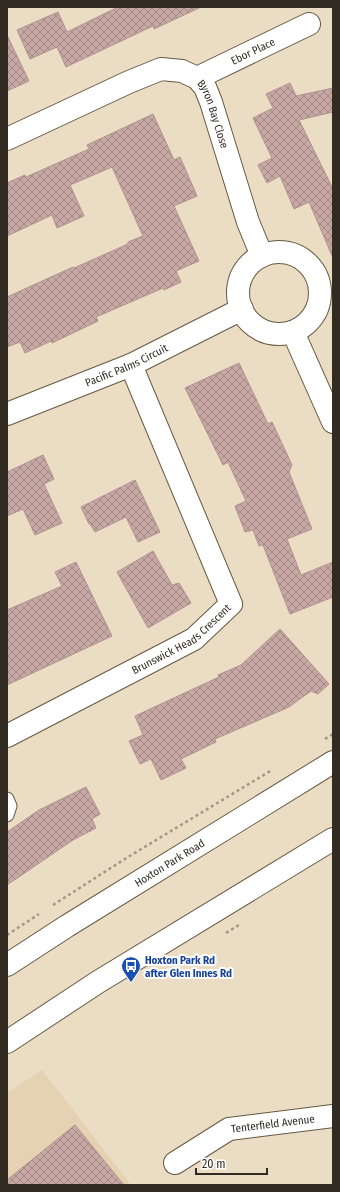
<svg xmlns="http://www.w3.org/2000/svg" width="340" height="1192" font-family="'Fira Sans Condensed',sans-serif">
  <defs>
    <pattern id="building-cross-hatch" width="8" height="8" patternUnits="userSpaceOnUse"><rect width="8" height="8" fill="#c7a8a5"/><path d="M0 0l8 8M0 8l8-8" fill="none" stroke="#a28986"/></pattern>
  </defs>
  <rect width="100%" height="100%" fill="#ebddc4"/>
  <!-- built -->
  <path fill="#e4d2b2" d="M42 1070 131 1185H7V1093Z"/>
  <!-- building -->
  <g fill="url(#building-cross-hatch)" stroke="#b0928f">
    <path d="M118 7H201L154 29 153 26 66 67 57 47 30 59 17 30 58 12 67 32Z"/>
    <path d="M7 35 29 81 7 91Z"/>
    <path d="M290 83 296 96 333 88V112L299 120 333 189V258L309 202 294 209 280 176 267 183 258 165 272 158 253 118 273 108 266 94Z"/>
    <path d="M153 114 174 160 180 157 197 196 174 206 199 261 176 271 181 282 164 290 163 288 96 317 98 321 52 343 51 341 25 353 20 342 7 347V297L73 267 74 268 128 244V242L143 236 112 167 70 185 84 216 57 228 52 215 7 236V183L25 175 26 177 89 149 87 145Z"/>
    <path d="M239 363 268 424 272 422 292 465 289 472 312 529 287 539 301 575 333 562V597L290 614 263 545 259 546 253 530 245 532 235 506 246 501 228 462 223 465 185 388Z"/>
    <path d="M43 455 54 479 44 484 62 523 35 535 23 509 7 516V472Z"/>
    <path d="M135 480 160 532 138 542 126 517 95 532 90 524H89L81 507Z"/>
    <path d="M153 551 172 585 179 583 191 603 148 628 117 572Z"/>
    <path d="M76 562 112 636 7 685V610L62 586 55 572Z"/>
    <path d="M280 629 329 684 318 694 311 691 289 707 215 739 216 742 181 759 186 768 161 780 151 759 140 764 129 741 143 735 135 716 219 677 218 675 241 665Z"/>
    <path d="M86 787 100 814 92 819 96 828 73 840 7 885V832L39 810Z"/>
    <path d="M75 1125 124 1185H7V1180Z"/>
  </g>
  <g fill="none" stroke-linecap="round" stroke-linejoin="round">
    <!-- lane casing -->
    <g stroke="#655943" stroke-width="15">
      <path id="lane" d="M7 799 10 806 7 815"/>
    </g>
    <!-- street casing -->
    <g stroke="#655943" stroke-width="24">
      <g id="street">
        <path id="s1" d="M197 78 309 24"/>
        <path id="s2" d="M7 139 129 82 161 69 182 71 197 78 205 87 211 102 248 222 262 256"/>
        <path id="s3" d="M7 736 194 639 231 604 131 365"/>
        <path id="s4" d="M175 1163 229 1129 333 1116"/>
      </g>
    </g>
    <!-- secondary casing -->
    <g stroke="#655943" stroke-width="24">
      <g id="secondary">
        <circle cx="279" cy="293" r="41"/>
        <path d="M293 332 333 422"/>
        <path id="s5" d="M7 414 131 365 242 309"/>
      </g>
    </g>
    <!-- primary casing -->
    <g stroke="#655943" stroke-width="24">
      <g id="primary">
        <path id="s6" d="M7 965 67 926 333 762"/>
        <path d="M7 1042 98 982 333 839"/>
      </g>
    </g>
    <!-- path -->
    <g stroke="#a39885" stroke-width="2.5" stroke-dasharray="3 3" stroke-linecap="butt">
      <path d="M325 739 333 734"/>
      <path d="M53 905 128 857 272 770"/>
      <path d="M226 933 239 925"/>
      <path d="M7 935 39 914"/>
    </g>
    <!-- lane -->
    <use href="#lane" stroke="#fff" stroke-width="13"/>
    <!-- street -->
    <use href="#street" stroke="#fff" stroke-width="22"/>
    <!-- secondary -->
    <use href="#secondary" stroke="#fff" stroke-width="22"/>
    <!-- primary -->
    <use href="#primary" stroke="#fff" stroke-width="22"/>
  </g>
  <!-- icons -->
  <defs>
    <g id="bus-pin" transform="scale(1)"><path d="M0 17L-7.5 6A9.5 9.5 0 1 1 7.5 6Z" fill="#1a4fb4" stroke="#fff"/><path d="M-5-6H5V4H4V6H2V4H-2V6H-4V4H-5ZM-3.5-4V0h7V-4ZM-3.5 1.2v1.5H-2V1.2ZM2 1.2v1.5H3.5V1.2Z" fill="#fff"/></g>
  </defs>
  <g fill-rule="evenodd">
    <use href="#bus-pin" x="131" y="966"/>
  </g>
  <g text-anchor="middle" stroke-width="4" stroke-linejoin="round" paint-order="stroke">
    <!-- street labels -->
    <g font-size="11" fill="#312b22" stroke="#fff">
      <text dy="4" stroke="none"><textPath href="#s1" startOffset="62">Ebor Place</textPath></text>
      <text dy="4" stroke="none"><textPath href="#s2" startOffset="247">Byron Bay Close</textPath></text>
      <text dy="4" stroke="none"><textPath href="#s5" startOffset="129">Pacific Palms Circuit</textPath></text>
      <text dy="4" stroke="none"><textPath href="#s3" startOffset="200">Brunswick Heads Crescent</textPath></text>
      <text dy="4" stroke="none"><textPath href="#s6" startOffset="192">Hoxton Park Road</textPath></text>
      <text dy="4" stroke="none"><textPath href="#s4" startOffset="108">Tenterfield Avenue</textPath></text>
    </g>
    <!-- transit labels -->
    <g font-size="11" font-weight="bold" fill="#164399" stroke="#fff" text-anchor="start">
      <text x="145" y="964">Hoxton Park Rd<tspan x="145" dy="13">after Glen Innes Rd</tspan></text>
    </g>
  </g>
  <!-- border -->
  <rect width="340" height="1192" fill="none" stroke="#312b22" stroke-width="16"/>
  <!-- scale -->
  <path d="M196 1168v6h71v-6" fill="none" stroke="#312b22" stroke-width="2"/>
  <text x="202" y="1168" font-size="12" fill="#312b22" stroke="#ffffff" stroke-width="3" paint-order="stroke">20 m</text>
</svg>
